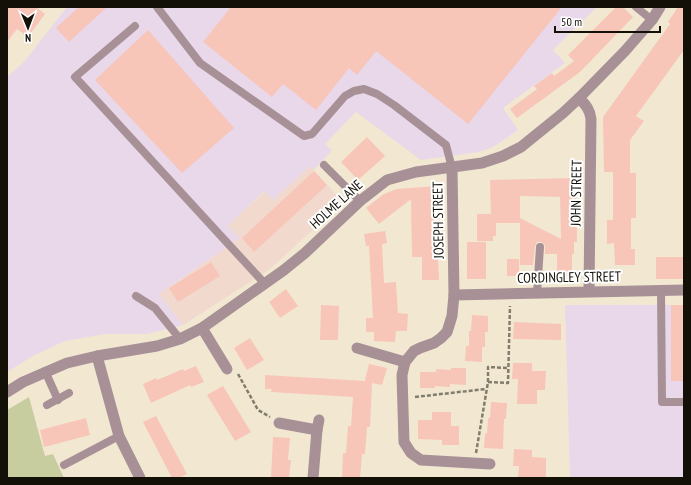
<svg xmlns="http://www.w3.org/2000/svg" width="691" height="485" font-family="'PT Sans Narrow',sans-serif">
  <rect width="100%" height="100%" fill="#f2e8d2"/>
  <!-- commercial -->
  <path fill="#f1d9ce" d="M310 166 343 202 269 270 183 325 159 294 240 238 228 226 265 191 273 200Z"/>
  <!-- industrial -->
  <g fill="#e9d8ea">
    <path d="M67 7H597L553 50 565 63 503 108 518 130 501 142 491 148 479 152 421 160 356 112 325 144 332 150 314 170 310 166 273 200 264 191 228 226 240 238 159 294 183 325 147 334H105L65 341 33 356 7 372V77L24 62Z"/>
    <path d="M565 305H684V478H570Z"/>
  </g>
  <!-- green -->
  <path fill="#c8cda0" d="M29 397 45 456 53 454 64 478H7V410Z"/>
  <!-- building -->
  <g fill="#f8c5b9" fill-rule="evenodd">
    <path d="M7 7H36L45 14 28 37 17 29 7 42Z"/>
    <path d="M79 7H107L69 42 56 28Z"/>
    <path d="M231 7H562L468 124 376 51 357 75 349 68 316 110 283 84 272 97 203 42Z"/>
    <path d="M616 7H623L633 17 580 72 517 118 510 109 537 89 534 86 552 73 554 76 574 61 568 55Z"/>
    <path d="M678 7H684V50L636 116 644 121 630 140V173H636V218H631V249H635V265H615L614 243 607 244V220H613V172H604L603 117 670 24 668 22Z"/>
    <path d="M148 30 234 128 182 173 95 80Z"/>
    <path d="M367 137 385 156 358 180 341 162Z"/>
    <path d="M314 171 327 185 254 252 242 238Z"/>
    <path d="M576 178 577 242H574V254H572V278H557V254H545V245L541 242H537L535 246 533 265H520V223H496V236H493V241H477V214H491L490 180ZM520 196 560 197 561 239 520 218Z"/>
    <path d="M437 186 438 200H435L436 259H438L439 280H422V257H412L411 199 379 224 366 208 384 194 397 189Z"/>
    <path d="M385 231 387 243 382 244 384 283 396 282 398 313 408 314 407 331H396L395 342 374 341V332H366V318H373L369 246H366L364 234Z"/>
    <rect x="467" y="242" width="19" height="37"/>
    <rect x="656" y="257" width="28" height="22"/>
    <rect x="507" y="259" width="12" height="17"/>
    <path d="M211 262 220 276 178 302 169 288Z"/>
    <path d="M286 289 298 306 280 318 269 302Z"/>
    <path d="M321 305 339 306 338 340H320Z"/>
    <rect x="671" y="305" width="13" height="76"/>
    <path d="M472 315 488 316V332H485V347H482V362L465 361 466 346H469V331H471Z"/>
    <path d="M514 322 561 324V340L513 339Z"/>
    <path d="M250 338 264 360 247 370 234 348Z"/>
    <path d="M513 363H532V371H546L545 390H537V404H517L518 379H512Z"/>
    <path d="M369 364 387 368 382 385 372 383 370 427H367L365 454H362L360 478H342L343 453H346L348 426H351L353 397 271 392 272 389H265V375L366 381 365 380Z"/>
    <path d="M196 366 204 382 191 387 190 385 151 403 143 384 156 378 157 380 183 369 184 371Z"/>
    <path d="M451 368H466V385L450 384V387L435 386V388H420V372H436V369L451 370Z"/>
    <path d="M223 386 251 432 235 441 207 395Z"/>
    <path d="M491 402 507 403 506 419H504L503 449 484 448 485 433 487 434 488 418H490Z"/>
    <path d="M432 412H451V426H459V445H442V440L418 439V420H432Z"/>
    <path d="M156 416 187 474 179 478H172L143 422Z"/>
    <path d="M86 418 90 435 44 447 40 430Z"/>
    <path d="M273 437 290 438 288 460H291L289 478H271Z"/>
    <path d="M514 449 532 450V457L546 458V477L518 478 519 466H513Z"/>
  </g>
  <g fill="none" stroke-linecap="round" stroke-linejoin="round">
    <!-- path -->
    <g stroke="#827c6d" stroke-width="2.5" stroke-dasharray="4 2" stroke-linecap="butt">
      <path d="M238 374 258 410 270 417"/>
      <path d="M488 382 508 383 510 306"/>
      <path d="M415 397 486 389"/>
      <path d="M476 453 488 382V367L508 368"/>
    </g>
    <!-- service -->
    <g stroke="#a79197" stroke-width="8">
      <path d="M157 7 200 63 304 136 312 134 345 96 354 91 364 89 377 94 394 105 446 145 452 168"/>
      <path d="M636 7 652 20"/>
      <path d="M135 26 75 77 265 284"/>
      <path d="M324 165 360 201"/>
      <path d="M661 291 662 402H684"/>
      <path d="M537 293 540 247"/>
      <path d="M136 296 155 308 180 339"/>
      <path d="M45 371 58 400"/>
      <path d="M47 405 69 393"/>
      <path d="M64 465 119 436"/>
    </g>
    <!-- minor -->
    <g stroke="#a79197" stroke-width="11">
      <path d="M579 98C586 105 590 110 591 119L589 291"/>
      <path d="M452 168 454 295 452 316 447 332 441 338 434 343 420 348 414 351 405 362 402 375 404 442 411 453 421 460 490 464"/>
      <path d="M454 295 684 290"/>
      <path d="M202 328 227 369"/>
      <path d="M357 348 405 362"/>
      <path d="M97 356 119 436 140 478"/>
      <path d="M7 392 23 382 67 363 97 356 157 346 180 339 202 328 284 270 305 253 360 201 387 180 416 172 482 163 503 156 521 147 563 113 579 98 625 51 652 20 660 7"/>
      <path d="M279 423 317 430 313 478"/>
      <path d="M317 430 319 420"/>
    </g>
  </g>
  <g text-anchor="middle" stroke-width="4" stroke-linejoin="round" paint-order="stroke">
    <!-- street labels -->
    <g font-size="14" fill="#131008" stroke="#fff">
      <text transform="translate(576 193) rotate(-89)" y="5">JOHN STREET</text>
      <text transform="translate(336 204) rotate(-42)" y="5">HOLME LANE</text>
      <text transform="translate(438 220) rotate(-91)" y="5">JOSEPH STREET</text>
      <text transform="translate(569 277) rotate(-1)" y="5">CORDINGLEY STREET</text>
    </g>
  </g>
  <!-- border -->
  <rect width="691" height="485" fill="none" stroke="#131008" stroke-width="16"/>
  <!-- north arrow -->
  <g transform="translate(28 28) rotate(179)" stroke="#ffffff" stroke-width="3" paint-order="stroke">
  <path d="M0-3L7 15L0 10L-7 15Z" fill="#131008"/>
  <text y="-6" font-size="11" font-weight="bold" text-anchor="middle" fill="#131008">N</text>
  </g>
  <!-- scale -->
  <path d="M555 26v6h105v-6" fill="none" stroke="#131008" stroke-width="2"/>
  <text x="561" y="26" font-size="12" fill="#131008" stroke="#ffffff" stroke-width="3" paint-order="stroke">50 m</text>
</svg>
